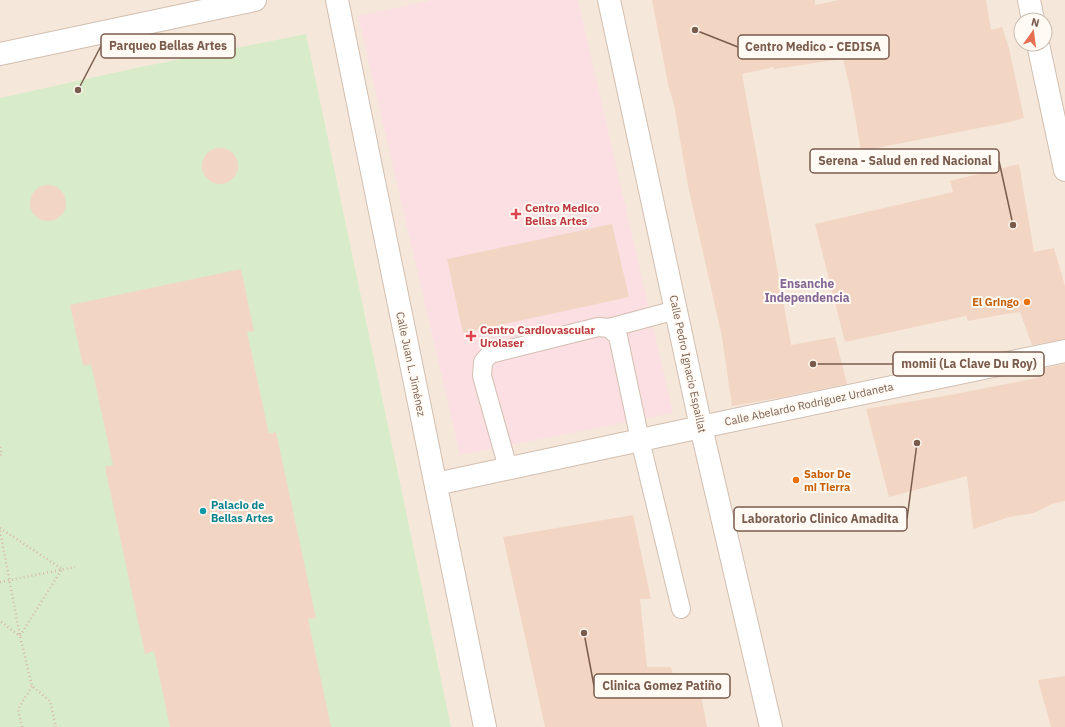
<svg xmlns="http://www.w3.org/2000/svg" width="1065" height="727" font-family="'IBM Plex Sans',sans-serif">
	<style>
		.residential { fill: #f5e8da; fill-rule: evenodd }
		.medical { fill: #fbdfe3 }
		.green { fill: #d8ecc9 }
		.building { fill: #f3d5c3 }
		.lines { fill: none; stroke-linecap: round; stroke-linejoin: round }
		.lane-casing { stroke: #d1beb0; stroke-width: 20 }
		.street-casing { stroke: #d1beb0; stroke-width: 24 }
		.path { stroke: #d9b8a5; stroke-width: 2.5; stroke-dasharray: 1 3; stroke-linecap: butt }
		.lane { stroke: #fff; stroke-width: 18 }
		.street { stroke: #fff; stroke-width: 22 }
		.health-dot { fill: #e0444e; stroke: #fffaf3; stroke-width: 1.5 }
		.food-dot { fill: #e8710a; stroke: #fffaf3; stroke-width: 1.5 }
		.culture-dot { fill: #0f9aa8; stroke: #fffaf3; stroke-width: 1.5 }
		.labels { text-anchor: middle; stroke-width: 4; stroke-linejoin: round; paint-order: stroke }
		.health-label { font-size: 11px; font-weight: bold; fill: #be3a42; stroke: #fffaf3; text-anchor: start }
		.food-label { font-size: 11px; font-weight: bold; fill: #c56008; stroke: #fffaf3; text-anchor: end }
		.street-label { font-size: 11px; fill: #7a5c4d; stroke: #fffaf3 }
		.culture-label { font-size: 11px; font-weight: bold; fill: #0d838f; stroke: #fffaf3; text-anchor: start }
		.neighbourhood-label { font-size: 12px; font-weight: bold; fill: #846695; stroke: #fffaf3 }
		.leader { fill: none; stroke: #7a5c4d; stroke-width: 1.5 }
		.callout-dot { fill: #7a5c4d; stroke: #fffaf3; stroke-width: 1.5 }
		.callout { fill: #fffaf3; stroke: #7a5c4d; stroke-width: 1.5 }
		.callout-label { font-size: 12px; text-anchor: middle; font-weight: bold; fill: #7a5c4d }
	</style>
	<rect width="100%" height="100%" fill="#fdf6ec"/>
	<path class="residential" d="M0 0H1065V727H0ZM1021 20H1045V44H1021Z"/>
	<path class="medical" d="M432 0H578L673 413 460 455 358 16Z"/>
	<path class="green" d="M306 34 451 727H0V98L136 68Z"/>
	<path class="building" d="M652 0H815V5L839 0H986L991 30 1002 27 1009 48 1024 118 1010 122 861 151 850 88 843 59 774 69V67L742 74 791 345 835 337 847 384 778 398 732 406 722 337 688 186 674 105 668 84Z
		M202 166a18 18 0 1 1 36 0a18 18 0 1 1-36 0Z
		M1019 164 1034 252 1054 248 1065 286V339L1032 345 1020 312 1000 315 968 321 966 316 845 342 815 224 953 192 950 181Z
		M30 203a18 18 0 1 1 36 0a18 18 0 1 1-36 0Z
		M612 224 629 297 463 333 447 259Z
		M241 269 254 331 247 332 269 434 276 432 316 618 308 619 331 727H170L154 651 145 654 105 467 113 465 91 364 83 366 70 305Z
		M1065 364V501L1052 504 1034 513 1009 517 973 529 967 476 889 497 866 409 950 395 1042 377 1040 369Z
		M633 515 651 599H640L647 667H671L674 678 697 674 707 727H545L503 537Z
		M1065 676V727H1051L1038 680Z"/>
	<g class="lines">
		<g class="lane-casing">
			<path id="lane" d="M609 328 676 310
				M508 468 482 376 483 362 490 354 598 327 609 328 618 336 640 440 681 609"/>
		</g>
		<g class="street-casing">
			<path id="street" d="M337 0 485 727
				M609 0 701 427 771 727
				M1029 0 1033 20
				M1038 44 1065 170
				M0 54 255 0
				M436 484 701 427 1065 351"/>
		</g>
		<path class="path" d="M0 447 2 453 0 456
			M0 528 62 569 20 636 0 621
			M0 531 20 636 32 686 50 701 56 727
			M0 582 75 567
			M22 727 18 709 32 686"/>
		<use href="#lane" class="lane"/>
		<use href="#street" class="street"/>
	</g>
	<g class="health-dot">
		<path d="M514 208h4v4h4v4h-4v4h-4v-4h-4v-4h4z"/>
		<path d="M469 330h4v4h4v4h-4v4h-4v-4h-4v-4h4z"/>
	</g>
	<g class="food-dot">
		<circle cx="1027" cy="302" r="4"/>
		<circle cx="796" cy="480" r="4"/>
	</g>
	<circle class="culture-dot" cx="203" cy="511" r="4"/>
	<g class="labels">
		<g class="health-label">
			<text x="525" y="212">Centro Medico<tspan x="525" dy="13">Bellas Artes</tspan></text>
			<text x="480" y="334">Centro Cardiovascular<tspan x="480" dy="13">Urolaser</tspan></text>
		</g>
		<g class="food-label">
			<text x="1019" y="306">El Gringo</text>
			<text x="804" y="478" text-anchor="start">Sabor De<tspan x="804" dy="13">mi Tierra</tspan></text>
		</g>
		<g class="street-label">
			<text transform="translate(411 364) rotate(78)" y="4">Calle Juan L. Jiménez</text>
			<text transform="translate(688 364) rotate(78)" y="4">Calle Pedro Ignacio Espaillat</text>
			<text transform="translate(809 404) rotate(-12)" y="4">Calle Abelardo Rodríguez Urdaneta</text>
		</g>
		<g class="culture-label">
			<text x="211" y="509">Palacio de<tspan x="211" dy="13">Bellas Artes</tspan></text>
		</g>
		<g class="neighbourhood-label">
			<text x="807" y="288">Ensanche<tspan x="807" dy="14">Independencia</tspan></text>
		</g>
	</g>
	<path class="leader" d="M78 90L101 46M695 30L738 47M1013 225L999 161M813 364L893 364M917 443L907 519M584 633L594 686"/>
	<g class="callout-dot">
		<circle cx="78" cy="90" r="4"/>
		<circle cx="695" cy="30" r="4"/>
		<circle cx="1013" cy="225" r="4"/>
		<circle cx="813" cy="364" r="4"/>
		<circle cx="917" cy="443" r="4"/>
		<circle cx="584" cy="633" r="4"/>
	</g>
	<g class="callout">
		<rect x="101" y="34" width="134" height="24" rx="4"/>
		<rect x="738" y="35" width="151" height="24" rx="4"/>
		<rect x="810" y="149" width="189" height="24" rx="4"/>
		<rect x="893" y="352" width="151" height="24" rx="4"/>
		<rect x="734" y="507" width="173" height="24" rx="4"/>
		<rect x="594" y="674" width="136" height="24" rx="4"/>
	</g>
	<g class="callout-label">
		<text x="168" y="50">Parqueo Bellas Artes</text>
		<text x="813" y="51">Centro Medico - CEDISA</text>
		<text x="905" y="165">Serena - Salud en red Nacional</text>
		<text x="969" y="368">momii (La Clave Du Roy)</text>
		<text x="820" y="523">Laboratorio Clinico Amadita</text>
		<text x="662" y="690">Clinica Gomez Patiño</text>
	</g>
	<g transform="translate(1033 32) rotate(14)"><circle r="19" fill="#fffaf3" stroke="#cabbb1"/>
	<path d="M0-3L7 15L0 10L-7 15Z" fill="#e76f51"/>
	<text y="-6" font-size="11" font-weight="bold" text-anchor="middle" fill="#7a5c4d">N</text>
	</g>
</svg>
